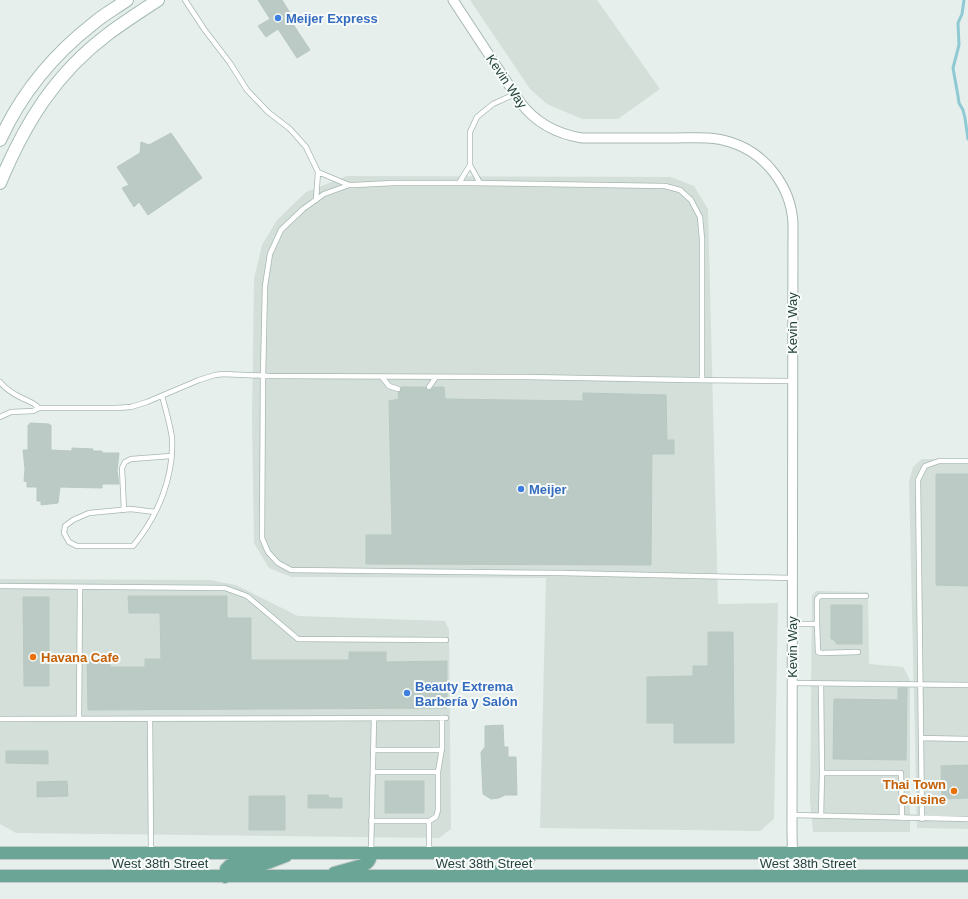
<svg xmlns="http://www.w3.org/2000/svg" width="968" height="899" font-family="Arial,sans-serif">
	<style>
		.built { fill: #d4dfda }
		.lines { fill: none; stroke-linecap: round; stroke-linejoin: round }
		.stream { stroke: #8ec9d4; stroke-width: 3 }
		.building { fill: #bbcac4; stroke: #b8c9c2 }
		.lane-casing { stroke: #a8b8b2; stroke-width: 6 }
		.street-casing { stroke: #a8b8b2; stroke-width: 11 }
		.secondary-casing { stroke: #a4bbb3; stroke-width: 14 }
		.primary-casing { stroke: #c2cac8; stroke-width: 14 }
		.lane { stroke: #fff; stroke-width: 4.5 }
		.street { stroke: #fff; stroke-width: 9 }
		.secondary { stroke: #fff; stroke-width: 12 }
		.primary { stroke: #6aa596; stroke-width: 12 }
		.shop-dot { fill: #3f7fe0; stroke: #f7fbf9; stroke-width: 1.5 }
		.food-dot { fill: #e8710a; stroke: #f7fbf9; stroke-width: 1.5 }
		.labels { text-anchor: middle; stroke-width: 4; stroke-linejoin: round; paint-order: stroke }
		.shop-label { font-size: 13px; font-weight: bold; fill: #366cbe; stroke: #f7fbf9; text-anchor: start }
		.street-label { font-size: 13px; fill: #24423a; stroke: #f7fbf9 }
		.food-label { font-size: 13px; font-weight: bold; fill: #c56008; stroke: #f7fbf9; text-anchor: start }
	</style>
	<rect width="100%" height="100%" fill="#e6efeb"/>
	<path class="built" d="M470 0H597L660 89 618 119H582L547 104 530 89Z
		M347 176 671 177 694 186 708 209 718 604 778 603 774 819 760 831 540 828 546 578 291 577 269 568 254 543 252 420 254 279 262 245 277 220 306 192Z
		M922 459H968V829L917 828 909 481 913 467Z
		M0 579 210 580 236 585 298 616 445 621 449 630 451 829 439 838 16 833 0 824Z
		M816 591 868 592 869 664 903 667 910 680V832H813L810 801 812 596Z"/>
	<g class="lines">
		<path class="stream" d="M964 0 962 14 958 23 959 45 953 68 958 96 959 103 963 110 965 118 968 139"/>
	</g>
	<path class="building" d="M258 0H282L292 16 289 18 310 50 297 58 278 29 266 37 258 26 270 19Z
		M171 133 202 178 148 215 139 202 134 207 122 188 129 185 117 167 140 153 141 142 149 145Z
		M401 387H425L427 390 429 391 431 390 434 387H444L445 399 583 401V393L666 395 667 440H674V454H652L651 565 366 564V535H392L389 401 399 399 398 393 401 391Z
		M30 423 49 424V425H51V450L72 451V448L93 449V451H102V453H119L117 471 119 484H102V488L60 487 58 503 41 505V501H37V487H27V482L24 481 25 469 23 450H28V425H30Z
		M936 474H968V586L936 585Z
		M128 596H227V618H251V660H349V652H386V662L447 661V708L88 710 87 660 110 659V667H145V659H161L160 613H129Z
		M23 597H49V686H24Z
		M831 605H862V644H837L833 639H831Z
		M708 632H733L734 743H674V723H647V677L693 676V666H708Z
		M898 688H907L906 760 833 759 834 699 898 700Z
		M503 725 504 747H508V757H516L517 795H505L499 798 491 799 483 794 481 752 485 747V726Z
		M6 751H48V764L6 763Z
		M968 765V798L942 799 941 766Z
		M67 781 68 796 37 797V782Z
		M385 781H424V813H385Z
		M308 795H328L329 798H342V808H308Z
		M249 796H285V830H249Z"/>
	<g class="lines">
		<g class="lane-casing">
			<path id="lane" d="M185 0 204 29 230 63 247 90 268 112 290 129 306 147 318 172
				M470 165V132L477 117 493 104 515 94
				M459 183 470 165 480 183
				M316 200 318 172 349 185
				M382 377 389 386 398 389
				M702 380V239L700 217 691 200 680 190 665 186 471 183H393L355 185H349L324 194 303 209 281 230 270 254 265 286 263 376 262 538 268 552 278 563 291 570 561 573 792 578
				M0 382C6 389 13 394 22 398 28 401 33 402 39 408
				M429 387 436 377
				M0 417 11 412 33 411 39 408H116L131 407 147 402 199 380 215 375 223 374 269 376 527 377 689 380 792 381
				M968 461H939L925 466 918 480 921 738 968 739
				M124 510 122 468 125 462 131 459 171 456
				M155 512 131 509 89 513 73 520 65 526 64 533 69 542 77 546H133C158 516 174 477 172 438 170 424 166 410 162 396
				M0 586 225 588 247 596 298 639 446 640
				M792 624H817L818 652 821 653 858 652
				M817 624V599L820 596H866
				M792 683 968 685
				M0 719 446 718
				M79 719 80 587
				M150 719 151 853
				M921 738 922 819
				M374 750H442
				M373 772H438
				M822 773H901L902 818
				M792 815 968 819
				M821 816 822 773 821 684
				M371 821H429V853
				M429 821 436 817 438 810V772L442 748V718
				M371 853 374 718"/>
		</g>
		<g class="street-casing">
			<path id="street" d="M453 0 520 102C535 122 557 134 582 138 612 138 643 138 673 138 692 138 712 136 730 142 766 153 791 187 793 223L792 831 793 877"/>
		</g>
		<g class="secondary-casing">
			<path id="secondary" d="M0 140C21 94 54 54 94 23 104 14 116 8 127 0
				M0 183C25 123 55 74 108 34 124 22 141 11 158 0"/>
		</g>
		<g class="primary-casing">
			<path id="primary" d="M0 853H968
				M334 873 366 864C370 861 371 858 371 853
				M493 873 516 865 526 863 530 856V853
				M0 876H968
				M225 877 226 869 230 865 265 864 286 856"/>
		</g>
		<use href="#lane" class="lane"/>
		<use href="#street" class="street"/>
		<use href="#secondary" class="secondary"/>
		<use href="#primary" class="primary"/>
	</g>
	<g class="shop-dot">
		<circle cx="278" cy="18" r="4"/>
		<circle cx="521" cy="489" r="4"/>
		<circle cx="407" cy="693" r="4"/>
	</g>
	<g class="food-dot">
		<circle cx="33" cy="657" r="4"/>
		<circle cx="954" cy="791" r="4"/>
	</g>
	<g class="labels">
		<g class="shop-label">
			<text x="286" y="23">Meijer Express</text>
			<text x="529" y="494">Meijer</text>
			<text x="415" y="691">Beauty Extrema<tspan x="415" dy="15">Barbería y Salón</tspan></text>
		</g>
		<g class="street-label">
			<text transform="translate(507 81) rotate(56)" y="5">Kevin Way</text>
			<text transform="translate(792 323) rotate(-90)" y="5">Kevin Way</text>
			<text transform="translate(792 647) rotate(-90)" y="5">Kevin Way</text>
			<text x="160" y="868">West 38th Street</text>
			<text x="484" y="868">West 38th Street</text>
			<text x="808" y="868">West 38th Street</text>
		</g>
		<g class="food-label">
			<text x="41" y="662">Havana Cafe</text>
			<text x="946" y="789" text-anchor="end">Thai Town<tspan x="946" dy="15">Cuisine</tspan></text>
		</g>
	</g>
</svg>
